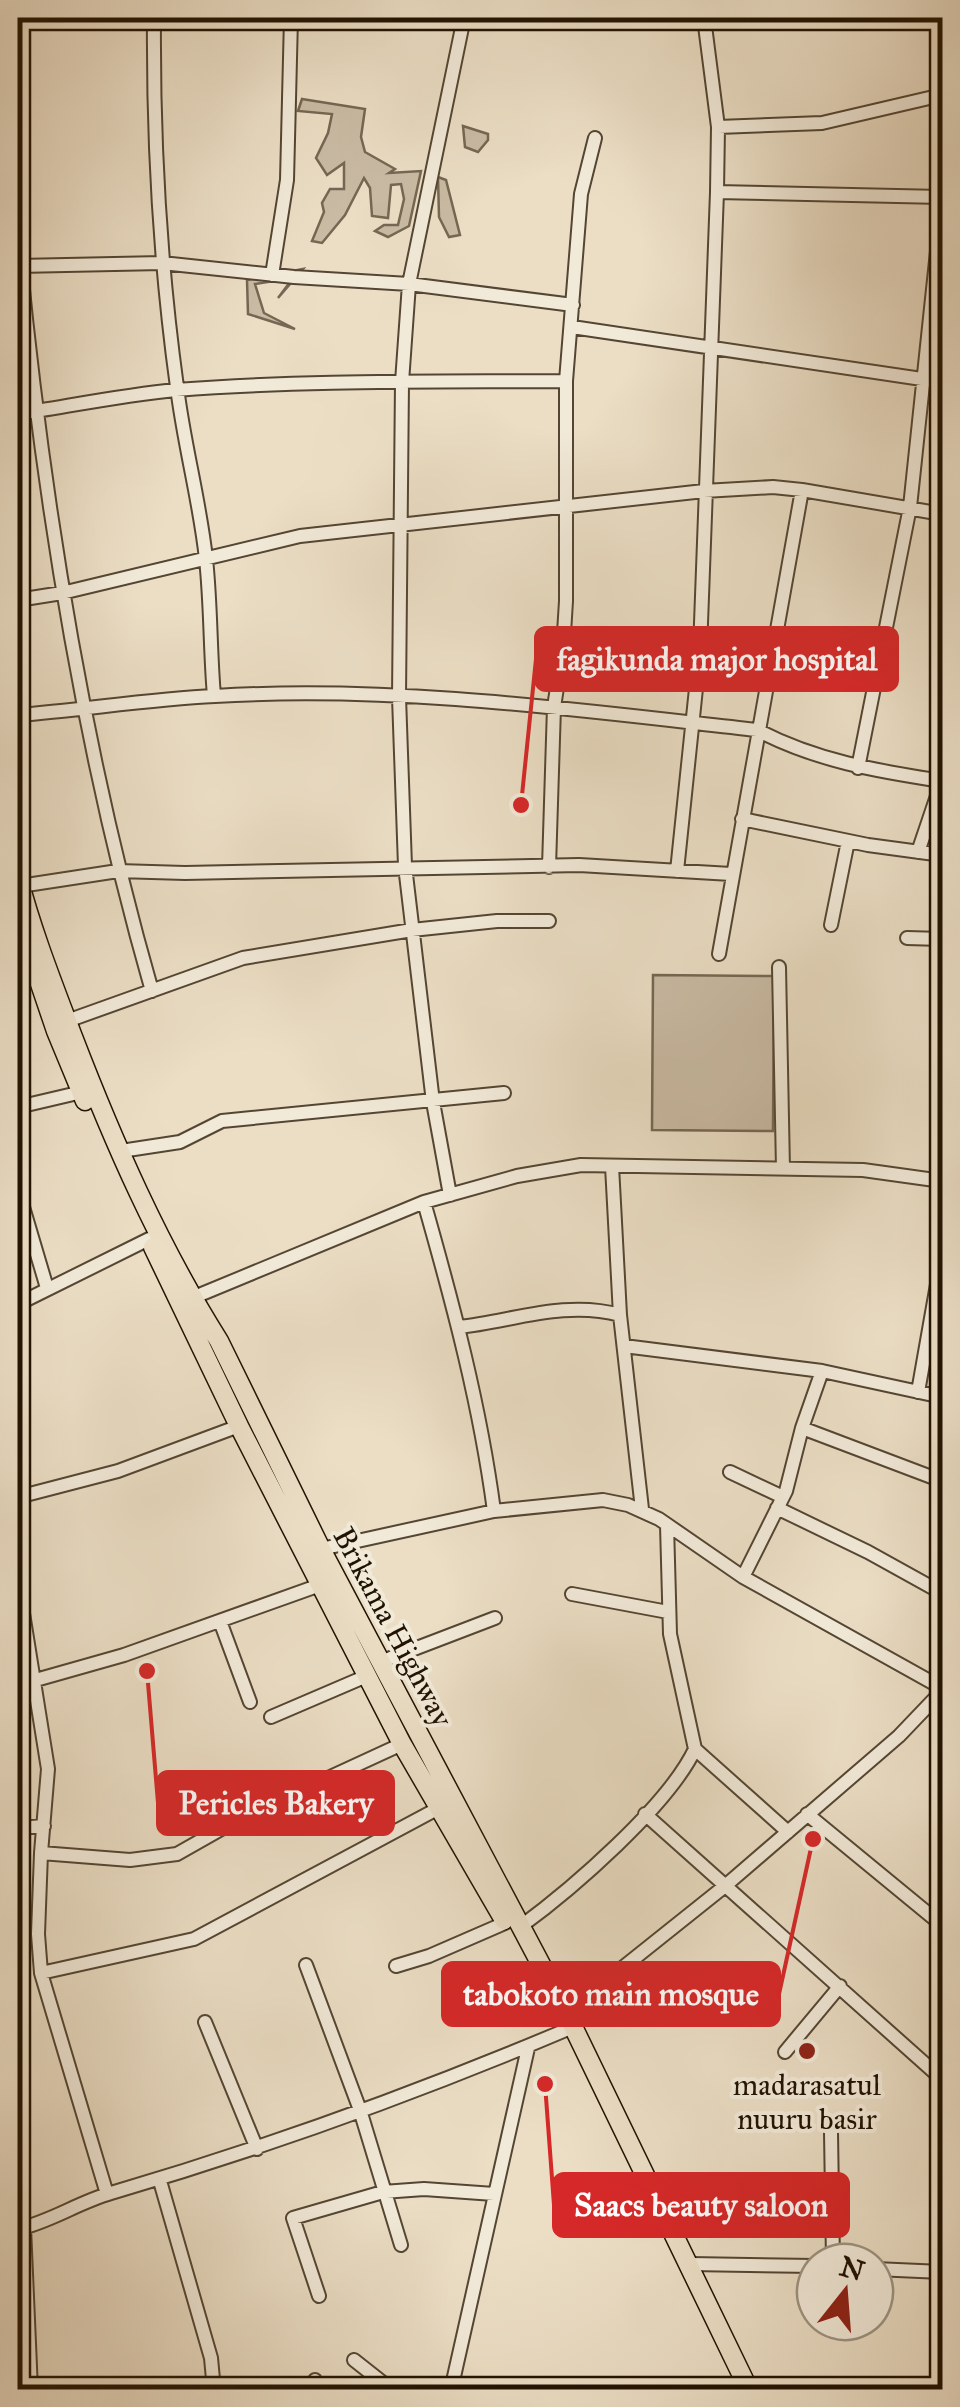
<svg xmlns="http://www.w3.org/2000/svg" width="960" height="2407" font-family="'IM FELL Great Primer',serif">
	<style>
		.green { fill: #c9bba4; stroke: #756753; stroke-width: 2.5 }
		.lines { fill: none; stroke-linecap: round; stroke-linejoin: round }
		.minor-casing { stroke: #544633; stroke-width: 16 }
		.highway-casing { stroke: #211302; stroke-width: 21 }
		.minor { stroke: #f2ead9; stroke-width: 12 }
		.highway { stroke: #ebdec5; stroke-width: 18 }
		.poi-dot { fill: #8f2418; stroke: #f2ead9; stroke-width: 4 }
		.labels { text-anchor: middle; stroke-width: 8; stroke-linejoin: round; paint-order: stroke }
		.street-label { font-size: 30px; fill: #211302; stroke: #f2ead9 }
		.poi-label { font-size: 30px; fill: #211302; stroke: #f2ead9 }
		.leader { fill: none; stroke: #d62828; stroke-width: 4 }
		.callout-dot { fill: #d62828; stroke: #f2ead9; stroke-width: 4 }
		.callout { fill: #d62828; stroke: #d62828; stroke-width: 4 }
		.callout-label { font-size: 32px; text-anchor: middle; font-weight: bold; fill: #fff }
	</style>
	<rect width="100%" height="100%" fill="#ebdec5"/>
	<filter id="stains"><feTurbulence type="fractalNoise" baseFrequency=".002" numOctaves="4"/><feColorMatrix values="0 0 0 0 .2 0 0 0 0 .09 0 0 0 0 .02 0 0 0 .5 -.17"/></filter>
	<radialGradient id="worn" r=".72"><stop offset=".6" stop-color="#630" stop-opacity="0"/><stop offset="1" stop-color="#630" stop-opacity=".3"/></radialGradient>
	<path class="green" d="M302 99 365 109 361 137 365 152 395 169 389 173 421 171 409 226 388 237 375 231 384 225H398L404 199 401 184 391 185 388 218 372 216 370 188 364 178 345 215 322 243 312 241 324 212 322 203 330 189H344V163L327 175 316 158 328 133 332 114 298 111Z
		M463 126 488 134V140L478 152 465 147Z
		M438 177 446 180 460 235 449 237 439 217Z
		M303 269 278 298 293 278 255 284 264 313 295 329 248 314 247 280Z
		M653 975 774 976 773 1131 652 1130Z"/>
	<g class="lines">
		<g class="minor-casing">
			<path id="minor" d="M154 18C153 142 160 264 177 387 184 445 200 502 206 559 211 605 210 650 214 696
				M941 18 942 55
				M718 127 822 123 942 95
				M717 192 942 197
				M18 240C42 494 82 747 152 991
				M18 266 162 263 294 277 409 284 573 305
				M272 275 287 180 291 18
				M572 327 942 382
				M18 414C70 406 123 395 176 390 306 380 437 382 566 381
				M18 600 62 593 300 536 704 491 773 487 802 490 942 514
				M18 715C83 710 149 699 215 696 396 685 578 710 757 730 816 761 877 771 942 781
				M858 768 910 507 942 204
				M742 819 868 845 942 855
				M918 852 942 781
				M549 867 554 707 563 649 566 601V381L581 194 595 138
				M677 871 700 650 717 192 718 127 704 18
				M20 886 118 871 185 873 579 865 731 874
				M831 925 848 841
				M907 938 942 939
				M719 954 802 490
				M779 967 783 1169
				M67 1021 243 958 412 930 497 921H549
				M18 1107 82 1092
				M121 1151 180 1142 222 1121 504 1093
				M612 1166 620 1315 642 1509
				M18 1190 47 1288
				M450 1195 433 1102 405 866 399 697 402 382 409 284 464 18
				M424 1202C453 1304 480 1405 494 1511
				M192 1298 424 1202 517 1176 581 1165 863 1170 942 1181
				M18 1304 149 1239
				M459 1327C513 1321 565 1300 620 1315
				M624 1346 822 1371 942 1397
				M918 1392 942 1256
				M802 1428 942 1481
				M730 1472 783 1497
				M18 1497 118 1471 239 1426
				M777 1508 868 1552 942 1593
				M667 1525 670 1634 695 1749 788 1832
				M321 1549 494 1511 603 1500 628 1505 659 1519 743 1577 942 1688
				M743 1577 786 1491 802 1428 822 1371
				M18 1582 48 1769 41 1853 38 1934 41 1973 107 2194
				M572 1594 668 1612
				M220 1621 250 1702
				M380 1662 495 1618
				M18 1685 124 1655 320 1585
				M271 1717 369 1675
				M645 1814 942 2079
				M807 1814 942 1925
				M18 1828 44 1826
				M41 1853 130 1860 177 1854 237 1820 402 1744
				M520 1927C572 1889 668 1806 695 1749
				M306 1965 360 2110 401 2245
				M396 1966 429 1956 505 1923
				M41 1973 194 1939 437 1809
				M554 2013 565 2010 601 1985 725 1886 899 1736 942 1691
				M205 2022 257 2149
				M785 2052 840 1986
				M831 2132 833 2262
				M160 2181 211 2358 214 2390
				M24 2227 31 2390
				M18 2229C50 2222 79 2202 111 2193 268 2147 422 2091 573 2027
				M690 2264 815 2266
				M875 2269 942 2272
				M319 2296 293 2218 383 2192 424 2189 494 2194
				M354 2360 392 2390
				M315 2390V2380
				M451 2390 528 2048"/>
		</g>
		<g class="highway-casing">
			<path id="highway" d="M18 877C32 931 53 984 73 1037 113 1141 159 1246 219 1341L321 1549 565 2010 749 2390
				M18 919 56 1031 85 1101
				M153 1247 239 1426 402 1744 504 1920"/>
		</g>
		<use href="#minor" class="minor"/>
		<use href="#highway" class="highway"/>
	</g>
	<circle class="poi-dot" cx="807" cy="2051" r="10"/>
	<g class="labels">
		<g class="street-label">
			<text transform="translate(393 1627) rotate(62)" y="10">Brikama Highway</text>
		</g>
		<g class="poi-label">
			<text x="807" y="2095">madarasatul<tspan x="807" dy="34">nuuru basir</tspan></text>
		</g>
	</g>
	<path class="leader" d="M521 805L536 659M147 1671L158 1803M813 1839L779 1994M545 2084L554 2205"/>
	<g class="callout-dot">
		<circle cx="521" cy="805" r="10"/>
		<circle cx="147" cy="1671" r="10"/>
		<circle cx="813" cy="1839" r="10"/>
		<circle cx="545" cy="2084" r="10"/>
	</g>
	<g class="callout">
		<rect x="536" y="628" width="361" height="62" rx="10"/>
		<rect x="158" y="1772" width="235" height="62" rx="10"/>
		<rect x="443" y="1963" width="336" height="62" rx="10"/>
		<rect x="554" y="2174" width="294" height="62" rx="10"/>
	</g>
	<g class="callout-label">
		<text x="717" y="670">fagikunda major hospital</text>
		<text x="276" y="1814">Pericles Bakery</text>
		<text x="611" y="2005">tabokoto main mosque</text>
		<text x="701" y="2216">Saacs beauty saloon</text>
	</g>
	<rect width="960" height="2407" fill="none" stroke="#ebdec5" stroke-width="60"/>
	<rect x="20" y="20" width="920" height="2367" fill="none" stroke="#211302" stroke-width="5"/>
	<rect x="30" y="30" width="900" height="2347" fill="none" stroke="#211302" stroke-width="2.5"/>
	<g transform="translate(845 2292) rotate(17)"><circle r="48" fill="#f2ead9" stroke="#9e9483" stroke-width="2.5"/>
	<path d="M0-8L18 38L0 25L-18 38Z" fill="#8f2418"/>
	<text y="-15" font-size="28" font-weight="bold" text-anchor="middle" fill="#211302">N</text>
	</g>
	<rect width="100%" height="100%" filter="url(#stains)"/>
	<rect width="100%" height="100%" fill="url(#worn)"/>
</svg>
